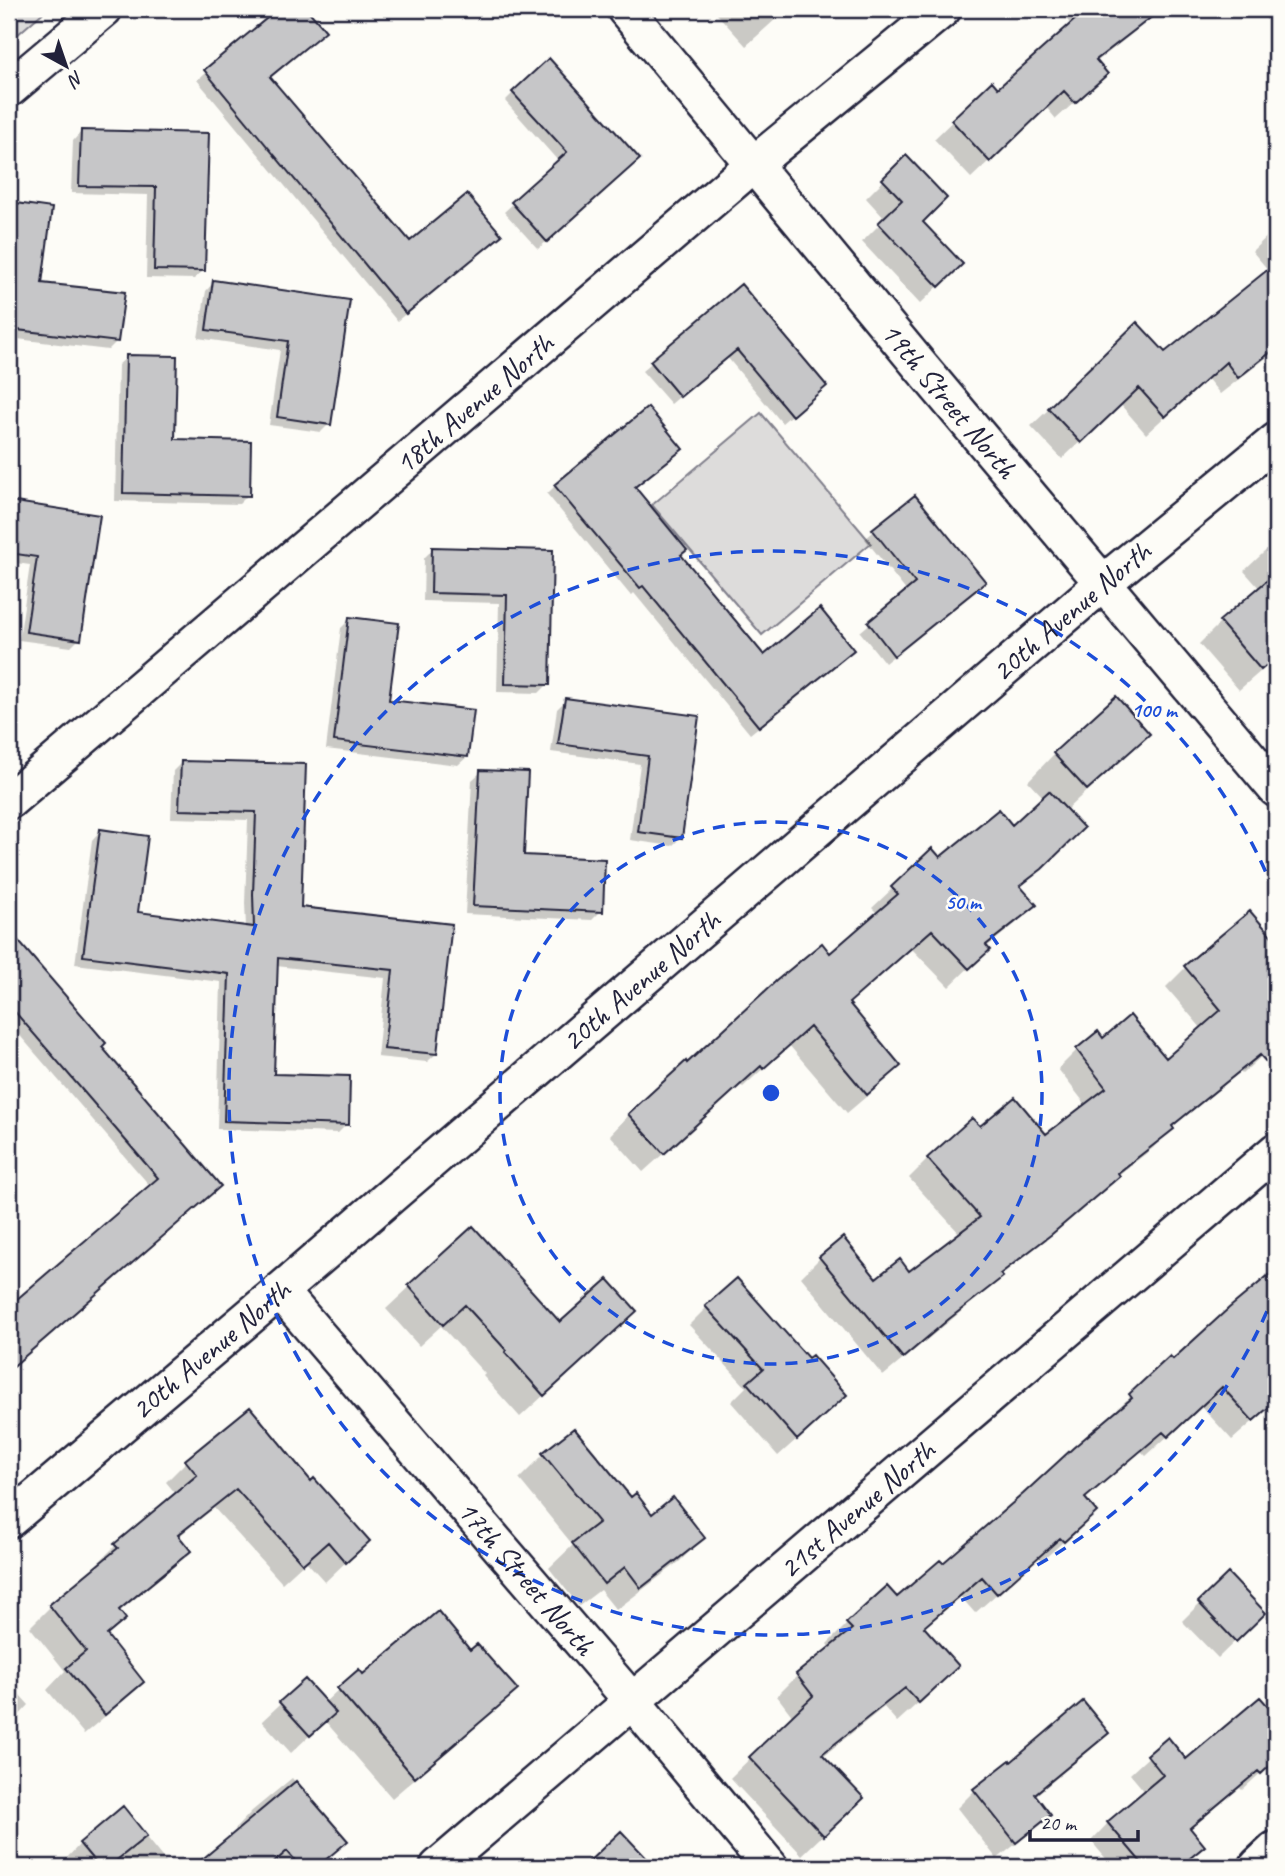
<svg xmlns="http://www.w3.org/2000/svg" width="1285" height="1876" font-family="Caveat,sans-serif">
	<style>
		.green { fill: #dddcdb; stroke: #807f8b; stroke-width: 2 }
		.shadow { fill: #0003 }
		.building { fill: #c6c6c8; stroke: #22223b; stroke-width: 2 }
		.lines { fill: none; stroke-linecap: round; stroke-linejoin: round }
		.minor-casing { stroke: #22223b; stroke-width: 40 }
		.major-casing { stroke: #22223b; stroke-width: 44 }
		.minor { stroke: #fdfcf7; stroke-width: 35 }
		.major { stroke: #fdfcf7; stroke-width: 38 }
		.ring { fill: none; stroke: #1d4ed8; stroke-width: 3.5; stroke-dasharray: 12 9 }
		.labels { text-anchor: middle; stroke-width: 5; stroke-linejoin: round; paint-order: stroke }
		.street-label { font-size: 30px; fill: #22223b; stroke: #fdfcf7 }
		.centre { fill: #1d4ed8; stroke: #fdfcf7; stroke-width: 3.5 }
		.ring-label { font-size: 21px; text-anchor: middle; font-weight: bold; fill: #1d4ed8; stroke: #fdfcf7; stroke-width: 5; stroke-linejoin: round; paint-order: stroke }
	</style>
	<rect width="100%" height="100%" fill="#fdfcf7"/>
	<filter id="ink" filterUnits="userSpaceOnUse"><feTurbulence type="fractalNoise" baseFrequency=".0143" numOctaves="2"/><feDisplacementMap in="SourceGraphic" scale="14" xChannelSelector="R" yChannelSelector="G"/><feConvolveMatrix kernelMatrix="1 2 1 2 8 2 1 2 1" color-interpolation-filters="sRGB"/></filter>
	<g filter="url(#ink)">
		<path class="green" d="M9 9H47L9 42Z
			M761 413 871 543 762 635 652 505Z"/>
		<path class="shadow" d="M280 9H305L323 31 269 78 410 244 491 243 397 321 197 80Z
			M722 9H787L746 46 717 14Z
			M1066 9H1163L1095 63 1087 91 1056 119 1046 107 971 178 934 139 992 83 998 90 1071 25 1062 13Z
			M513 93 629 167 538 249 504 212 559 162 505 101Z
			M81 132 207 135 203 271 194 279 146 278 148 195 71 193 73 141Z
			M906 158 921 222 961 264 920 304 862 242 885 219 866 198Z
			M9 204 50 209 40 284 117 341 108 350 9 338Z
			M1276 228V350L1220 394 1207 378 1146 434 1120 404 1062 459 1031 426 1049 409 1164 354 1269 271 1252 251Z
			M214 282 348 301 329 424 321 432 269 425 280 350 198 338 206 291Z
			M741 286 816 394 782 423 727 357 671 404 642 371Z
			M127 357 173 440 248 495 239 504 115 501 118 365Z
			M672 457 634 488 679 555 764 657 844 658 750 734 634 593 631 596 547 494 555 486Z
			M914 497 975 590 885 663 860 632 907 592 865 539Z
			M9 503 98 517 79 639 71 647 19 640 30 565 9 562Z
			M1276 541V658L1239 690 1199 644 1220 623 1260 589 1244 571Z
			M433 549 551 552 548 684 539 693 497 692 499 603 423 601 424 558Z
			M350 619 387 702 467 757 458 765 326 749 341 628Z
			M566 700 697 718 681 837 672 846 630 840 640 764 551 752 557 709Z
			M1148 734 1065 811 1062 848 1020 888 1034 905 1015 924 985 948 987 950 949 987 911 948 848 1004 899 1066 880 1085 847 1113 789 1045 743 1087 740 1085 643 1172 610 1135 629 1115 687 1065 830 956 878 914 872 908 932 851 940 859 1012 827 1044 798 1028 781 1054 754Z
			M181 763 304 766 299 909 450 925 436 1054 427 1062 377 1057 385 978 276 966 272 1076 347 1124 338 1133 217 1129 221 982 75 964 92 840 100 831 136 914 246 927 245 903 248 820 171 818 173 771Z
			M481 772 523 857 601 911 592 920 465 914 472 780Z
			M1250 913 1276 943V1043L1242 1074 1240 1072 1171 1128 1153 1148 1117 1176 1099 1195 1000 1276 981 1295 883 1376 801 1277 820 1258 876 1280 909 1273 960 1234 909 1178 928 1159 980 1129 1046 1137 1086 1105 1058 1069 1077 1050 1098 1033 1103 1040 1166 1061 1202 1029 1166 987 1185 968Z
			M20 946 100 1047 210 1194 9 1369V1306L10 1307 151 1187 9 1023V956Z
			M473 1228 560 1325 612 1333 520 1417 483 1376 485 1374 441 1326 419 1346 386 1309Z
			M1276 1272V1401L1232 1440 1201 1406 1146 1456 1141 1451 1084 1500 1074 1532 1042 1561 1039 1557 975 1613 960 1596 923 1628 937 1686 897 1722 884 1707 822 1757 841 1818 802 1855 730 1778 793 1717 777 1696 797 1676 831 1649 827 1644 847 1624 897 1599 943 1565 1111 1418 1110 1416 1170 1358 1173 1362 1230 1310Z
			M707 1307 808 1361 826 1413 778 1456 731 1402 746 1387 689 1325Z
			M250 1410 347 1561 325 1582 306 1561 282 1583 214 1508 178 1537 189 1551 168 1571 119 1612 124 1619 106 1637 142 1682 122 1702 84 1734 47 1690 65 1671 30 1627 50 1607 97 1567 95 1566 116 1545 176 1494 166 1482 186 1462Z
			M574 1430 631 1499 652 1516 703 1538 679 1562 616 1610 600 1590 579 1606 549 1568 573 1545 519 1479 543 1455Z
			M1228 1575 1264 1613 1218 1658 1182 1621Z
			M470 1652 515 1690 493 1712 392 1798 325 1721 291 1753 262 1721 305 1681 324 1703 339 1689 363 1676Z
			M9 1683 29 1705 9 1726Z
			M1260 1699 1276 1717V1759L1242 1790 1240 1788 1189 1829 1202 1846 1180 1867H1113L1091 1841 1108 1823 1145 1792 1130 1774 1168 1739 1186 1761Z
			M1107 1733 1089 1751 1035 1796 1049 1814 1031 1832 997 1859 957 1808 974 1791Z
			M292 1778 345 1841 328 1859 318 1867H196L238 1832 235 1829 252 1811Z
			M123 1809 170 1867H67L63 1862 80 1844Z"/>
		<path class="building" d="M278 9H307L326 31 270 77 410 241 467 194 502 235 406 314 204 70Z
			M1087 9H1162L1096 60 1108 74 1075 103 1064 91 990 162 951 120 992 81 998 88Z
			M549 58 640 159 547 242 511 202 567 152 512 92Z
			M81 130 209 133 205 271 154 270 156 187 79 186Z
			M906 155 947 198 923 222 963 264 939 287 878 223 902 200 882 179Z
			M9 202 52 208 42 283 125 292 118 342 9 329Z
			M1276 263V348L1238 378 1226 362 1165 417 1139 388 1081 443 1048 408 1137 322 1165 352Z
			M213 280 350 300 331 425 277 417 288 341 206 330Z
			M741 284 827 386 792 416 737 350 680 397 650 361Z
			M126 355 177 356 175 439 251 441 250 496 123 493Z
			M648 407 683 449 635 487 687 550 681 555 764 655 820 608 854 650 759 727 643 586 640 588 554 485Z
			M915 495 986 582 894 656 868 622 915 583 872 529Z
			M9 501 100 515 81 640 26 632 37 557 9 553Z
			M432 547 553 550 550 685 505 684 507 595 431 593Z
			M1276 573V657L1261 670 1219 621Z
			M349 617 399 623 389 700 474 710 468 757 334 741Z
			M1116 696 1150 734 1087 790 1053 753Z
			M565 698 699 716 682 838 638 832 648 756 558 744Z
			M181 761 306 764 301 907 452 924 437 1054 384 1049 393 970 278 958 274 1074 350 1076 349 1125 224 1121 229 974 83 956 100 829 148 836 138 912 254 927 253 894 256 812 179 810Z
			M480 770 528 772 524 855 605 859 603 912 473 906Z
			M1049 791 1084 828 1042 869 1020 886 1037 905 986 945 990 950 969 969 932 930 849 1003 901 1066 867 1095 810 1027 763 1069 761 1066 664 1154 628 1114 686 1061 687 1063 776 981 822 943 830 953 898 894 891 887 932 848 940 857 999 809 1012 825Z
			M1250 911 1276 941V1073L1260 1055 1172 1126 1174 1129 1118 1173 1120 1176 1052 1234 1000 1274 1003 1277 949 1319 903 1358 819 1257 843 1237 876 1278 900 1259 909 1271 980 1217 927 1158 972 1118 980 1126 1015 1097 1046 1134 1106 1088 1076 1049 1098 1031 1103 1038 1130 1015 1166 1058 1221 1010 1184 966Z
			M9 930 106 1043 102 1047 221 1186 9 1370V1306L158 1178 9 1005Z
			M473 1226 560 1322 608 1279 637 1311 544 1396 505 1352 506 1350 465 1305 443 1325 408 1285Z
			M1276 1269V1401L1253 1421 1222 1387 1168 1437 1163 1432 1085 1498 1097 1512 1064 1542 1060 1538 997 1594 982 1577 924 1627 959 1666 919 1703 905 1688 822 1754 864 1798 824 1836 749 1757 813 1696 796 1674 852 1629 846 1623 887 1586 897 1597 940 1560 943 1563 1023 1494 1073 1448 1132 1398 1129 1394 1170 1356 1173 1359 1229 1308Z
			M737 1278 808 1358 812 1355 847 1395 797 1440 747 1383 763 1369 705 1306Z
			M250 1407 311 1481 314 1478 370 1541 346 1563 328 1542 303 1564 236 1489 178 1535 191 1551 119 1610 126 1619 107 1635 144 1682 105 1715 66 1668 86 1651 49 1605 118 1548 114 1544 197 1475 185 1460Z
			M574 1428 631 1497 636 1493 652 1514 673 1497 705 1538 641 1588 625 1567 604 1584 572 1543 599 1522 542 1453Z
			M1228 1573 1266 1613 1236 1642 1198 1602Z
			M438 1611 470 1650 477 1644 518 1690 415 1778 337 1688 359 1669 363 1674Z
			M305 1679 336 1713 310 1736 279 1702Z
			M1260 1697 1276 1715V1760L1261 1774 1258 1771 1190 1828 1205 1846 1179 1867H1145L1107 1822 1163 1775 1147 1755 1168 1737 1186 1759Z
			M1083 1701 1109 1733 1035 1794 1051 1815 1016 1843 973 1789 1010 1760 1011 1762Z
			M296 1781 348 1841 317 1867H301L287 1851 269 1867H193Z
			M123 1806 147 1836 108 1867H99L79 1843Z
			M621 1831 655 1867H583Z"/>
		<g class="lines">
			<g class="minor-casing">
				<g id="minor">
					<path id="s1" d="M625 9 921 367 1276 789"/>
					<path d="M9 89 104 9"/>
					<path id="s2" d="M9 801 754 164 943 9"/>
					<path id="s3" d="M280 1291 633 1702 770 1867"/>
					<path id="s4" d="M9 1520 280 1291 1102 584 1276 441"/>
					<path id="s5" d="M438 1867 1276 1151"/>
				</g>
			</g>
			<g class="major-casing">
				<path id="major" d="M1259 1867 1276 1851"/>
			</g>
			<use href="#minor" class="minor"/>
			<use href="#major" class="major"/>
		</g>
	</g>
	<g class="ring">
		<circle cx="771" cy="1093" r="271"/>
		<path d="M1275 1292A542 542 0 1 1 1275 894"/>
	</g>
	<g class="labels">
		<g class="street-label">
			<text dy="10" stroke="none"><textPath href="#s1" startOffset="508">19th Street North</textPath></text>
			<text dy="10" stroke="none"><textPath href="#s2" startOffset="612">18th Avenue North</textPath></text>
			<text dy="10" stroke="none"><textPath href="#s4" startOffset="1398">20th Avenue North</textPath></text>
			<text dy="10" stroke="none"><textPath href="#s4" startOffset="831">20th Avenue North</textPath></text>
			<text dy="10" stroke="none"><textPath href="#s4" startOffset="264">20th Avenue North</textPath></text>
			<text dy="10" stroke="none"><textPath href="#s5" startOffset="551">21st Avenue North</textPath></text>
			<text dy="10" stroke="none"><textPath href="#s3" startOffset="378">17th Street North</textPath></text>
		</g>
	</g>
	<circle cx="771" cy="1093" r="10" class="centre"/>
	<g class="ring-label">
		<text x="1154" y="717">100 m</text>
		<text x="963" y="909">50 m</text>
	</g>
	<rect width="1285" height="1876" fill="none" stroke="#fdfcf7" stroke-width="35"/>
	<rect x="18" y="18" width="1250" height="1841" fill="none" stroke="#22223b" stroke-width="2.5" filter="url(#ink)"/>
	<g transform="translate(66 66) rotate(140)" stroke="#fdfcf7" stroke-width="5" paint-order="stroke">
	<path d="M0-5L12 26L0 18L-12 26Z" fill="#22223b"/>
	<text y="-10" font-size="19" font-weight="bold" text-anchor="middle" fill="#22223b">N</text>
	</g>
	<path d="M1030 1830v10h108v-10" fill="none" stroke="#22223b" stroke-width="3.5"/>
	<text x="1040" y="1830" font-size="21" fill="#22223b" stroke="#fdfcf7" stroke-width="5" paint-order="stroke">20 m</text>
</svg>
